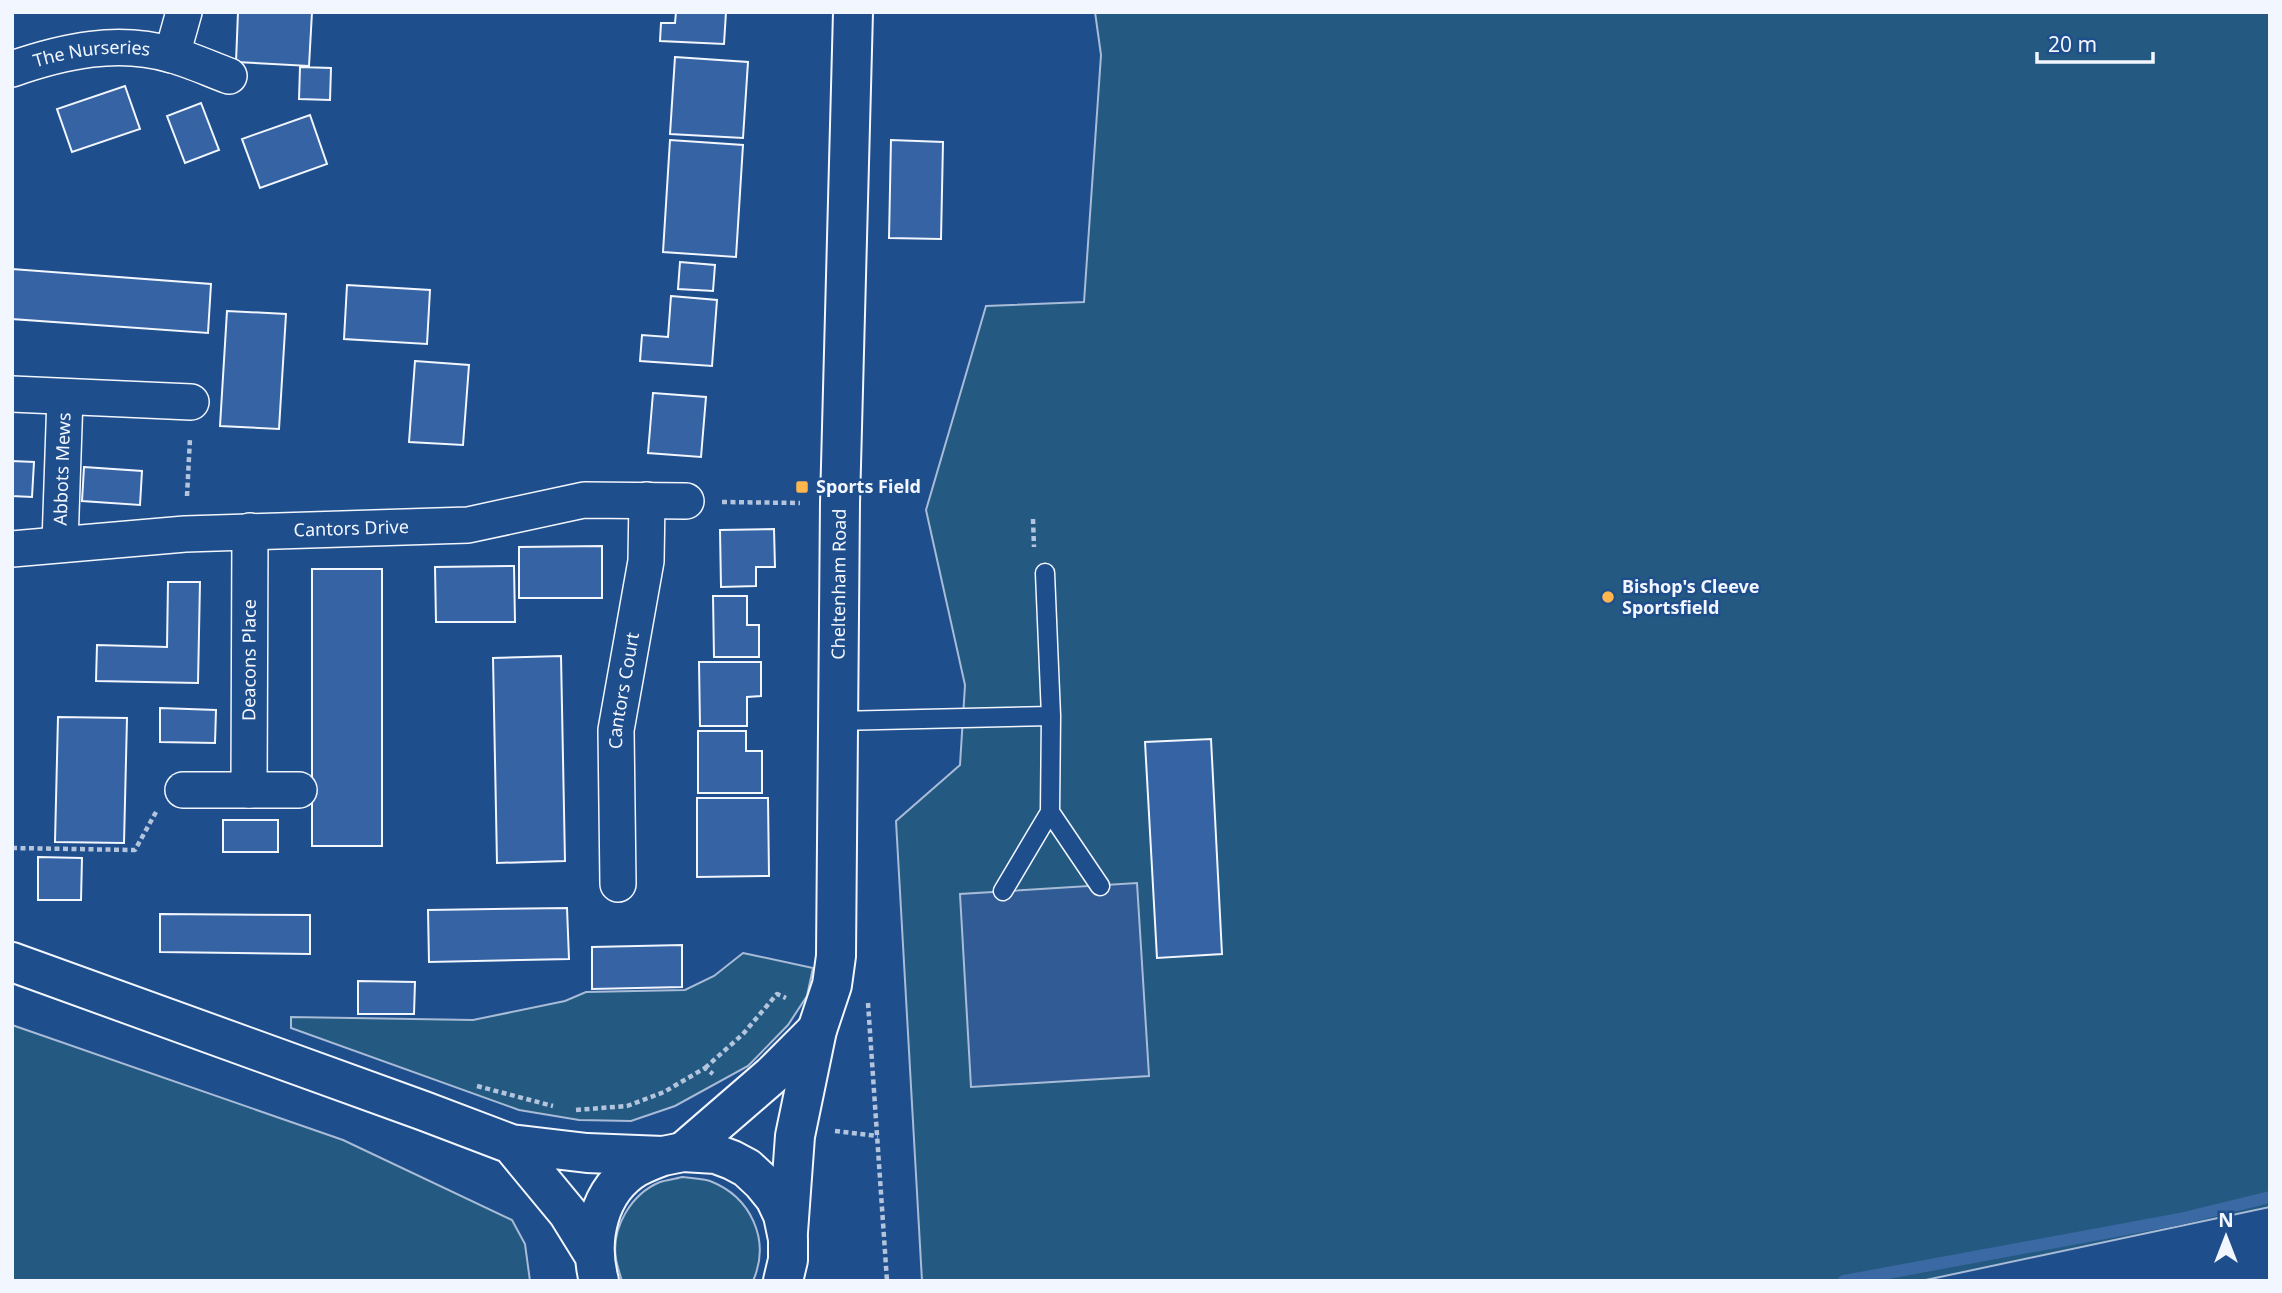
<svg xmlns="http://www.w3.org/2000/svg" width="2282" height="1293" font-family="'Noto Sans',sans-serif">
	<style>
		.green { fill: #245a82; stroke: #a8bbd7; stroke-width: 2 }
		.parking { fill: #305b95; stroke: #a8bbd7; stroke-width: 2 }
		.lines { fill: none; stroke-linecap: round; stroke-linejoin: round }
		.stream { stroke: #3b69a3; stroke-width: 12 }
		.building { fill: #3563a3; stroke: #f2f6ff; stroke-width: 2 }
		.service-casing { stroke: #f2f6ff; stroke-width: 21 }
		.minor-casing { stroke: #f2f6ff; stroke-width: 38 }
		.tertiary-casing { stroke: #f2f6ff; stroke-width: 42 }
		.primary-casing { stroke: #f2f6ff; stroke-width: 42 }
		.path { stroke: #b3c4dc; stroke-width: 4.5; stroke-dasharray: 5 3.5; stroke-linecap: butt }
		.service { stroke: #1f4e8c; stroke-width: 18 }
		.minor { stroke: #1f4e8c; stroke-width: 35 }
		.tertiary { stroke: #1f4e8c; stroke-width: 38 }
		.primary { stroke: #1f4e8c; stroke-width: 38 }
		.poi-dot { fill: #ffb74d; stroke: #1f4e8c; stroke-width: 2.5 }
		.labels { text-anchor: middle; stroke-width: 5; stroke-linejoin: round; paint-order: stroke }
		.street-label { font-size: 18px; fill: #f2f6ff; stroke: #1f4e8c }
		.poi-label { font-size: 18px; font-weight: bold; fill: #f2f6ff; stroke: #1f4e8c; text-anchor: start }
	</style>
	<rect width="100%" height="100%" fill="#1f4e8c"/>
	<path class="green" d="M1095 12H2270V1207L1921 1281H922L896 821 960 765 965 685 926 510 986 306 1084 302 1101 55Z
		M743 953 813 968 807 996 788 1025 748 1066 675 1106 631 1121 579 1120 519 1110 291 1028V1017L473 1020 565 1001 586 992 685 990 714 976Z
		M12 1025 343 1140 512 1220 525 1244 530 1281H12Z
		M682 1177C691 1178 701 1178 710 1181 751 1197 771 1240 753 1281H622C620 1274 617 1266 616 1259 611 1228 631 1194 660 1182 667 1180 675 1179 682 1177Z"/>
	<path class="parking" d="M1137 883 1149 1076 971 1087 960 894Z"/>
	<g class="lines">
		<path class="stream" d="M1844 1281 2180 1219 2270 1197"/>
	</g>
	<path class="building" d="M238 12H312L309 66 236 62Z
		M676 12H726L724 44 660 41 661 23H675Z
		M675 57 748 62 743 138 670 134Z
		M300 67 331 68 330 100 299 99Z
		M125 86 140 129 72 152 57 109Z
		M201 103 219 150 185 163 167 116Z
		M310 115 327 164 260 188 242 139Z
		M670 140 743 145 736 257 663 252Z
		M891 140 943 142 941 239 889 238Z
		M680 262 715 265 713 291 678 289Z
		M12 269 211 284 208 333 12 319Z
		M347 285 430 290 427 344 344 339Z
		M671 296 717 300 712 366 640 361 642 335 668 337Z
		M227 311 286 314 279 429 220 426Z
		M415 361 469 365 463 445 409 442Z
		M653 393 706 397 701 457 648 453Z
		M12 461 34 462 32 497 12 496Z
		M84 467 142 471 140 505 82 501Z
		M774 529 775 567H756V586L721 587 720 530Z
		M602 546V598H519V547Z
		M514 566 515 622H436L435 567Z
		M312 569H382V846H312Z
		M168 582H200L198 683 96 681 97 645 167 647Z
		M713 596H747V625H759V657H714Z
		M561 656 565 861 497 863 493 658Z
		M699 662H761V696L747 697V726H700Z
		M160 708 216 710 215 743 160 742Z
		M58 717 127 718 124 843 55 842Z
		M698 731H746V751H762V793H698Z
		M1211 739 1222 954 1157 958 1145 742Z
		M697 798H768L769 876 697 877Z
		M223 820H278V852H223Z
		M38 857 82 858 81 900H38Z
		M567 908 569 959 429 962 428 910Z
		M160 914 310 915V954L160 952Z
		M682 945V987L592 989V947Z
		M358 981 415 982 414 1014H358Z"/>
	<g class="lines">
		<g class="service-casing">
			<path id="service" d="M1045 573 1051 716 1050 812
				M837 721 1051 716
				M1003 891 1050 812 1100 886"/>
		</g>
		<g class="minor-casing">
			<g id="minor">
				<path d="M172 55 184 12"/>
				<path id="s1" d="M12 69C64 51 118 39 172 55 191 60 210 69 229 76"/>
				<path d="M12 394 191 402"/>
				<path id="s2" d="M60 543 65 397"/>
				<path id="s3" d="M12 549 185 534 468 525 584 500 686 501"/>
				<path d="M183 790H299"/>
				<path id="s4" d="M249 790 250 531"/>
				<path id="s5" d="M618 884 616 730 646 561 647 500"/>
			</g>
		</g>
		<g class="tertiary-casing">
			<g id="tertiary">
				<path d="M683 1152 772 1075 817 1030"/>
				<path id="s6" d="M788 1232 795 1136 817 1030 832 985 836 956 840 503 853 12"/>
			</g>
		</g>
		<g class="primary-casing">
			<path id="primary" d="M12 962 424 1111 511 1144 587 1153 663 1156 683 1152 716 1154 732 1160 747 1168 762 1182 775 1198 783 1215 788 1239V1260L783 1281
				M511 1144 568 1213 594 1255
				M599 1281C588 1240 598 1190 637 1167 645 1163 654 1159 663 1156"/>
		</g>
		<path class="path" d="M187 496 190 438
			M722 502 800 503
			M1033 519 1034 547
			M12 848 135 850 156 812
			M868 1003 887 1281
			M705 1068 743 1034 777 994 786 998
			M477 1086 553 1106
			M576 1110 627 1106 664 1092 705 1068 713 1074
			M835 1131 878 1136"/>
		<use href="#service" class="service"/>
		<use href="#minor" class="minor"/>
		<use href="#tertiary" class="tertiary"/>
		<use href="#primary" class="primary"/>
	</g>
	<g class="poi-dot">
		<rect x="795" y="480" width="14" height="14" rx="3.5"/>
		<circle cx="1608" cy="597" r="7"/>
	</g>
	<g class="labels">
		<g class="street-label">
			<text dy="6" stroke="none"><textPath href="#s1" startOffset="82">The Nurseries</textPath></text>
			<text dy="6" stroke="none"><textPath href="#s2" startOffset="74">Abbots Mews</textPath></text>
			<text dy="6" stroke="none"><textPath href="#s3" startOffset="340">Cantors Drive</textPath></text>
			<text dy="6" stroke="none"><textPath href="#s6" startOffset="653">Cheltenham Road</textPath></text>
			<text dy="6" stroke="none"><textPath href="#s4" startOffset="130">Deacons Place</textPath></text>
			<text dy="6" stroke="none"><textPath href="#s5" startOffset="194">Cantors Court</textPath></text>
		</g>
		<g class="poi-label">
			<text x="816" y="493">Sports Field</text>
			<text x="1622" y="593">Bishop's Cleeve<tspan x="1622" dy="21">Sportsfield</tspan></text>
		</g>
	</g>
	<rect width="2282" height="1293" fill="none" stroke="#f2f6ff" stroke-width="28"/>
	<g transform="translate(2226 1237)" stroke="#1f4e8c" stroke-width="5" paint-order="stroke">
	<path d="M0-5L12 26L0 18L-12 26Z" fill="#f2f6ff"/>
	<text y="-10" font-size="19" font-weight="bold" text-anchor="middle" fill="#f2f6ff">N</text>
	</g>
	<path d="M2037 52v10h116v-10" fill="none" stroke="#f2f6ff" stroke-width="3.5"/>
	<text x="2048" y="52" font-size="21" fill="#f2f6ff" stroke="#1f4e8c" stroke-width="5" paint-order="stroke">20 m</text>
</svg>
